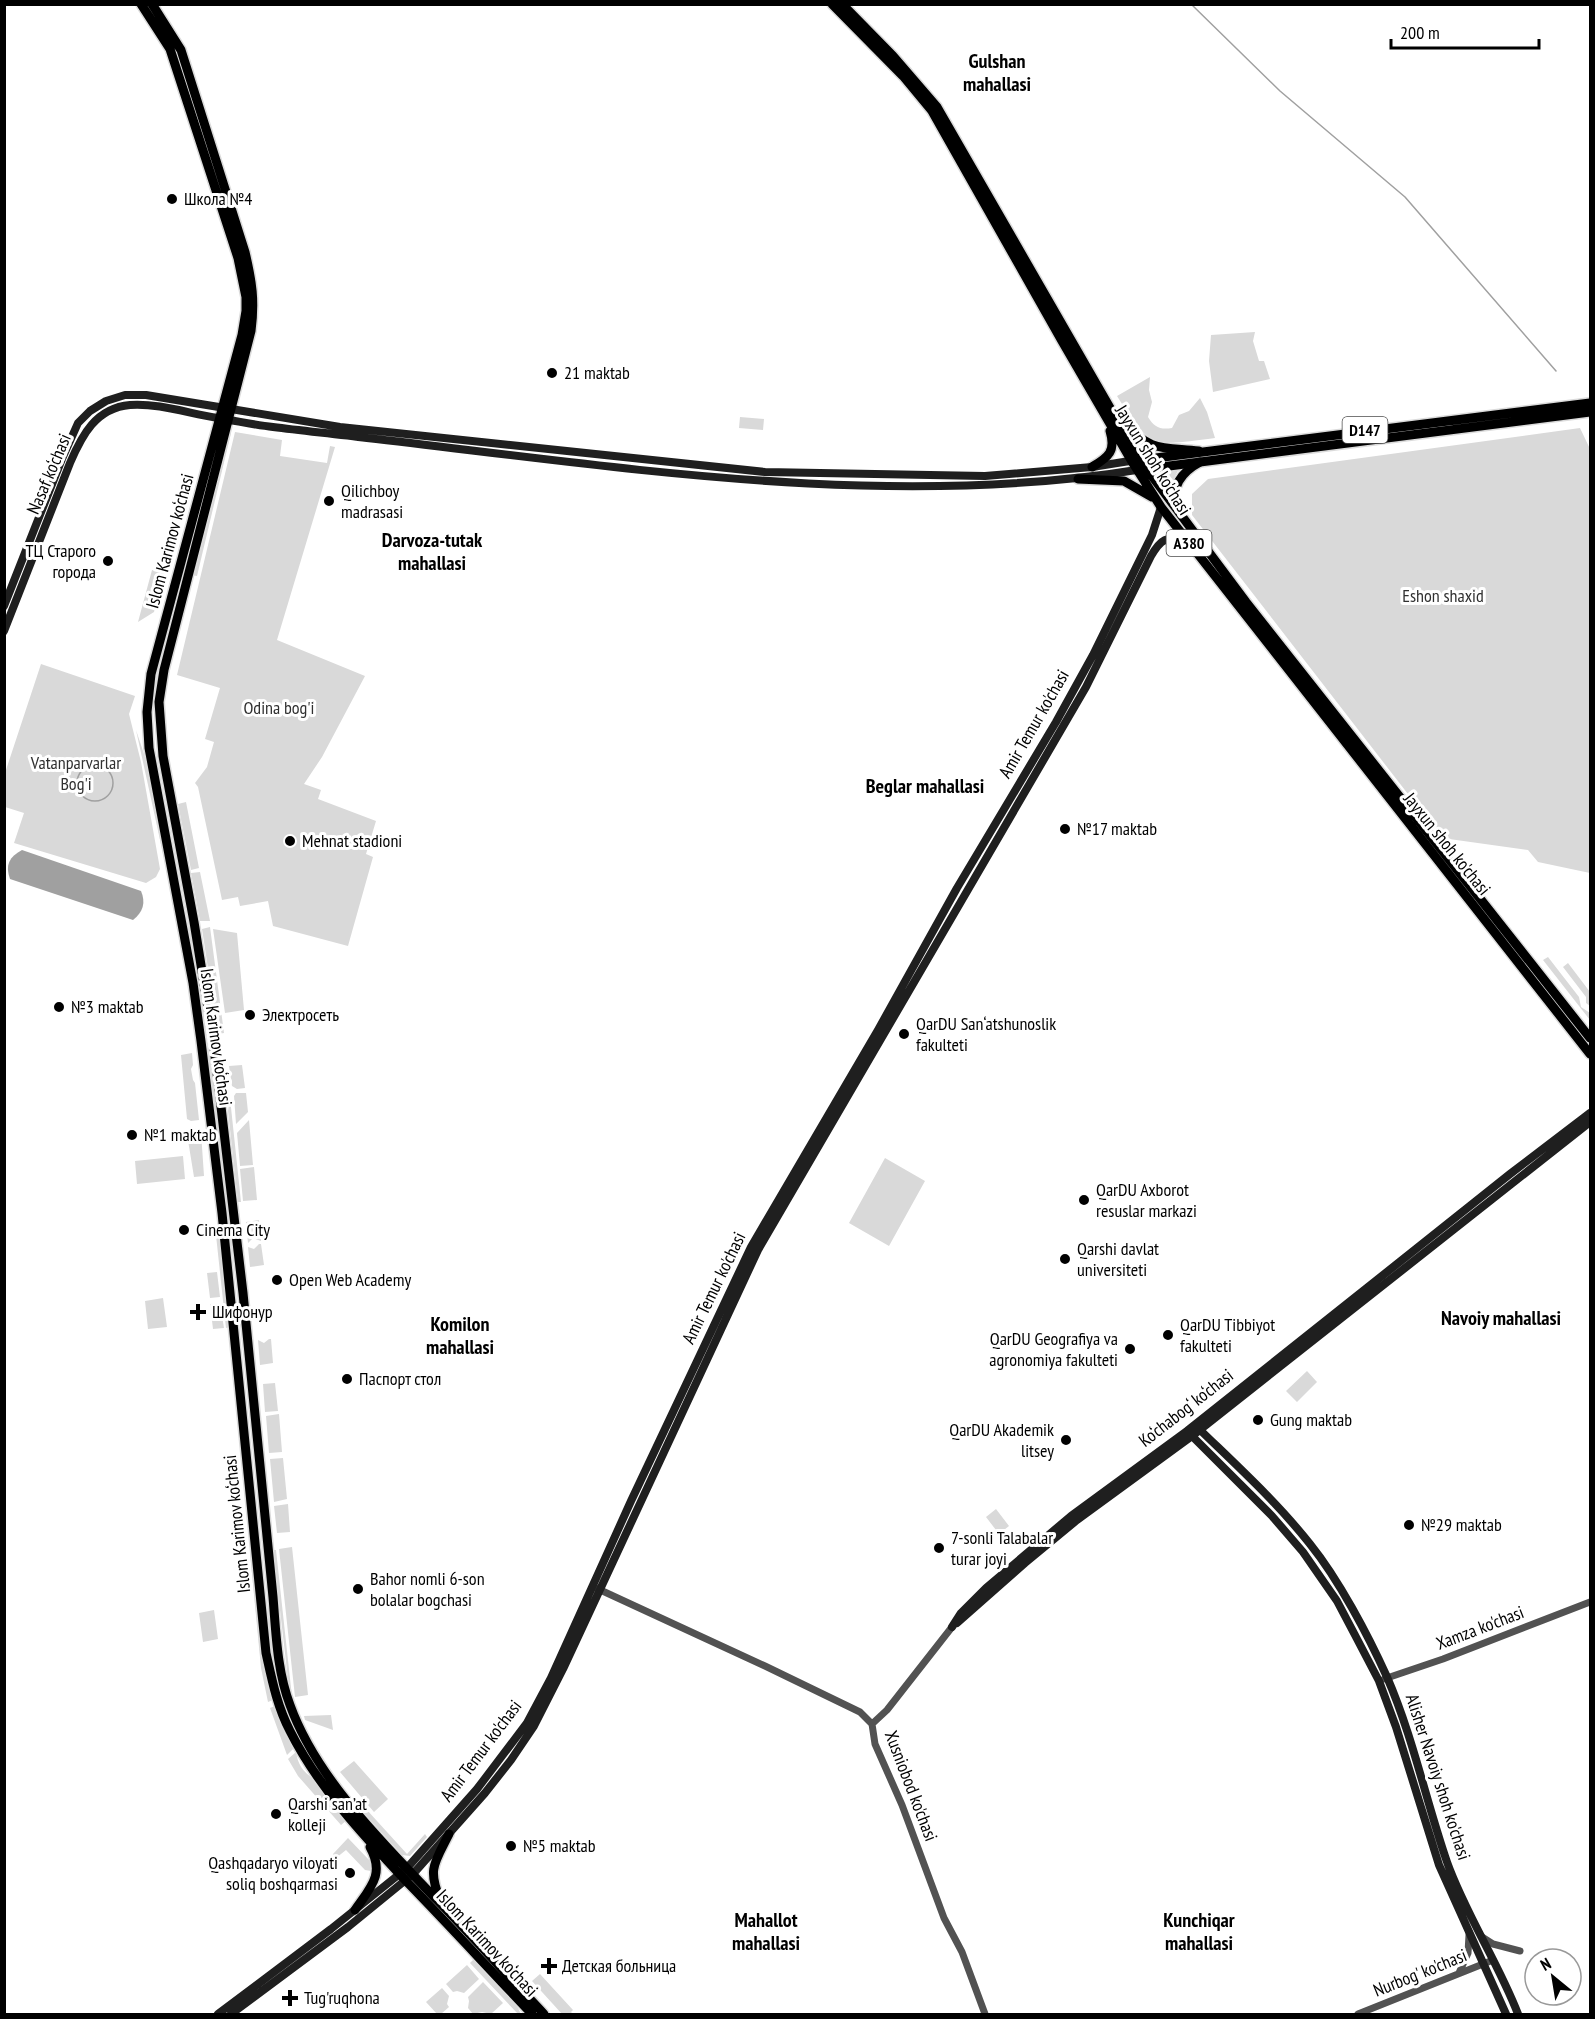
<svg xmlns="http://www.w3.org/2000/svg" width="1595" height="2019" font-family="'PT Sans Narrow',sans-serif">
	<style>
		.green { fill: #d9d9d9 }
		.water { fill: #a0a0a0 }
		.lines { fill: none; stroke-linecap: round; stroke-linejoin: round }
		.stream { stroke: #a0a0a0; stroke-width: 1.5 }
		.primary-casing { stroke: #dbdbdb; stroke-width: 12 }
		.trunk-casing { stroke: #dbdbdb; stroke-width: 12 }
		.tertiary { stroke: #525252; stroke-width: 7 }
		.secondary { stroke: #1f1f1f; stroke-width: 8 }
		.primary { stroke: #000; stroke-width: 9 }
		.trunk { stroke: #000; stroke-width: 9 }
		.poi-dot { fill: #000; stroke: #fff; stroke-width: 2 }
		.labels { text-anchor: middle; stroke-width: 6; stroke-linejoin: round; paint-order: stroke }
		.shield { fill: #fff; stroke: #4c4c4c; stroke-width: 1.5 }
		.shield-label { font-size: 16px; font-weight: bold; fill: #000 }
		.poi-label { font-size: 18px; fill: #000; stroke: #fff; text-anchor: start }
		.street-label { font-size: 18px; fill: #000; stroke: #fff }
		.park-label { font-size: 18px; fill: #303030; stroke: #fff }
		.neighbourhood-label { font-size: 20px; font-weight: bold; fill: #000; stroke: #fff }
	</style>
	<rect width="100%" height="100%" fill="#fff"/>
	<path class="green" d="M1255 332 1253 341 1259 361H1264L1270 379 1213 392 1209 361 1211 335Z
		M1150 377 1149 390 1152 402 1148 417C1154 427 1160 430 1172 428L1179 415 1189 411 1200 398 1207 412 1215 438C1154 446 1150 450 1117 396Z
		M740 417 764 419 763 430 739 428Z
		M1580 428 1590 449V873L1538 862 1528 850 1442 838 1192 515V494L1208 479Z
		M230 432 231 433 197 576 192 575Z
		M235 432 282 440 280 456 327 463 330 446 335 447 277 640 365 676 322 757 304 784 321 790 318 799 376 821 366 854 373 857 348 946 273 926 268 901 240 906 238 897 222 900 198 787 195 783 207 767 214 742 205 739 220 688 177 675Z
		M1179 469 1173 480 1171 498 1153 473Z
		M152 570 164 573 154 612 138 622Z
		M41 664 135 696 129 714 141 762 160 869 156 877 146 883 14 843 24 813 5 807V773Z
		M136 730 148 766 169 868 167 872Z
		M186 802 199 868 191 870 178 804Z
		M200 872 210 921H200L191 873Z
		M210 927 224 1033 218 1034 202 929Z
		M213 929 237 933 244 1010 225 1013Z
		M1548 957 1579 997 1581 1007 1590 1013V1020L1543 960Z
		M1568 963 1590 992V1006L1586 1003V997L1563 967Z
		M192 1053 193 1065 191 1069 193 1080 195 1083 199 1120 191 1121 187 1119 181 1055Z
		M242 1065 245 1088 237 1089 232 1086 229 1066Z
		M236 1093H246L248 1112 236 1124 234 1096Z
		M230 1098 241 1202H238L228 1111Z
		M249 1120 253 1165 240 1166 237 1133Z
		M201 1132 204 1176 194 1177 187 1134Z
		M183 1156 185 1179 137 1184 135 1161Z
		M885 1158 925 1181 889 1246 849 1223Z
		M254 1167 257 1200 243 1201 240 1169Z
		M259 1220 261 1241 253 1238 248 1243 246 1222Z
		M218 1225 230 1327 226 1328 215 1226Z
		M259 1244H261L264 1265 250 1267 248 1247 254 1249Z
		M217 1272 220 1297 210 1298 207 1273Z
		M163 1298 167 1327 148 1329 145 1301Z
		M220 1303 224 1328 213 1329 210 1304Z
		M269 1339H271L273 1363 260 1365 258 1340 264 1343Z
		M1307 1371 1317 1382 1297 1402 1286 1391Z
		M275 1383 278 1411 265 1412 263 1384Z
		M279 1414 282 1452 269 1453 266 1416Z
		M283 1458 287 1499 274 1502 270 1459Z
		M288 1504 290 1532 277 1533 274 1506Z
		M996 1509 1009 1526 999 1534 986 1517Z
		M292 1547 308 1695 295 1697 279 1549Z
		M273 1550H276L292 1697 294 1703 293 1704 288 1679Z
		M250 1553H253L264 1665 273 1700 268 1702 261 1668Z
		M214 1610 218 1639 203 1642 199 1613Z
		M275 1706 285 1734 294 1748 287 1755 270 1708Z
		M331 1715 333 1730 305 1720 304 1716Z
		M296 1752C299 1769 305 1772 317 1782 328 1793 337 1808 347 1820L341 1825 298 1776 288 1759Z
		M354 1761 388 1799 374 1812 340 1772Z
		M367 1810 407 1854 425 1834 427 1837 410 1856 402 1855 364 1813Z
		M348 1838 370 1861 371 1871 365 1870 346 1850 336 1858 333 1854Z
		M474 1959 516 2004 521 2014H518L470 1963Z
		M467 1965 479 1979 464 1993 457 1991 453 1992 446 1984Z
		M540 1974 573 2010 571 2012 573 2014H562L532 1981Z
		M483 1982 503 2003 491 2014 482 2012 473 2014 468 2008 469 2001 468 1997Z
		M442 1988 449 1996 447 2004 449 2007 441 2014H437L426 2002Z"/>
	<path class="water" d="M22 850 141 891C146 903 143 912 133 920L10 879C5 865 9 857 22 850Z"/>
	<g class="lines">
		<path class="stream" d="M1191 4 1280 91 1405 197 1556 371
			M77 783a18 18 0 1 1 36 0a18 18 0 1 1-36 0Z"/>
		<g class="primary-casing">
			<path id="primary" d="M141 4 170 49 238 258 246 297V311L242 335 151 674 147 712 149 748 193 983 201 1041 222 1213 266 1653C272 1680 277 1706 290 1731 318 1787 364 1836 407 1882 449 1925 490 1970 532 2014
				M152 4 181 50 245 252C252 282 255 300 251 331L164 670 159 702 163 756 194 922 213 1039 243 1293 273 1597C276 1633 277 1671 290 1705 317 1780 384 1844 438 1901 474 1938 509 1977 544 2014
				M1140 460 1590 403
				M1146 469 1590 412
				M440 1899C427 1869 435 1862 449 1834
				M355 1910C371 1887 385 1874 370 1847"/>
		</g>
		<g class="trunk-casing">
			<path id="trunk" d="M832 4 903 76 932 111 1062 341 1131 460 1161 507 1590 1054
				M842 4 893 56 937 107 1140 460 1246 602 1590 1038
				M1123 423C1152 452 1161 447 1199 451
				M1092 467C1109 457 1116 451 1110 431
				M1078 479 1124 481 1152 497
				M1178 509C1168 488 1183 471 1200 462"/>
		</g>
		<path class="tertiary" d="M596 1588 765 1666 860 1712 872 1724 875 1744 902 1805 944 1918 962 1952 985 2014
			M1384 1679 1443 1659 1590 1602
			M872 1724 887 1710 952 1627
			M1482 1937 1493 1944 1520 1951
			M1459 1973 1468 1953 1469 1935
			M1358 2014 1493 1960"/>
		<path class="secondary" d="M4 606 62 459 78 423 90 411 106 401 125 395H146L340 427 765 472 985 476 1092 467 1136 460
			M4 631 70 463C82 435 96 408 130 405 160 403 190 414 218 418 237 421 255 425 273 427 304 431 336 434 367 438 621 467 888 511 1143 469
			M1196 1426C1235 1464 1276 1501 1310 1544 1339 1580 1368 1635 1387 1677 1413 1737 1426 1801 1447 1862 1466 1915 1498 1962 1518 2014
			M1189 1433 1272 1516 1303 1552 1337 1601 1356 1637 1379 1681 1396 1727 1439 1865 1506 2014
			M957 1623 1025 1563 1077 1520 1192 1436 1590 1122
			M952 1627 961 1613 986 1588 1071 1516 1187 1431 1510 1174 1590 1113
			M218 2014 331 1929 407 1868 477 1789 527 1723 551 1678 631 1501 751 1247 878 1030 957 888 1056 722 1093 655 1152 535 1161 507
			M231 2014 348 1927 413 1874 485 1793 511 1760 534 1726 563 1669 758 1250 1086 687 1151 556C1161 539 1166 536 1186 540"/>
		<use href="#primary" class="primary"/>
		<use href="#trunk" class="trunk"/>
	</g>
	<g class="poi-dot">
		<circle cx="172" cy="199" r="6"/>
		<circle cx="552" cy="373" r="6"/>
		<circle cx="329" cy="501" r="6"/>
		<circle cx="108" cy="561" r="6"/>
		<circle cx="1065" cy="829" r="6"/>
		<circle cx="290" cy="841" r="6"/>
		<circle cx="59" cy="1007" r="6"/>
		<circle cx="250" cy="1015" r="6"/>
		<circle cx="904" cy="1034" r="6"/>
		<circle cx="132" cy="1135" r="6"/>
		<circle cx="1084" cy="1200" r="6"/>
		<circle cx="184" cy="1230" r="6"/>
		<circle cx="1065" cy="1259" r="6"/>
		<circle cx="277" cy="1280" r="6"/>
		<path d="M195 1303h6v6h6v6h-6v6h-6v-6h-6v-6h6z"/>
		<circle cx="1168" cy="1335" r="6"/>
		<circle cx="1130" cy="1349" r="6"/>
		<circle cx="347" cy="1379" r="6"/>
		<circle cx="1258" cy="1420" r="6"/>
		<circle cx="1066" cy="1440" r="6"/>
		<circle cx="1409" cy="1525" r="6"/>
		<circle cx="939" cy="1548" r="6"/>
		<circle cx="358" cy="1589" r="6"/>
		<circle cx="276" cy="1814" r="6"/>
		<circle cx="511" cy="1846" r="6"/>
		<circle cx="350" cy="1873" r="6"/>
		<path d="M546 1957h6v6h6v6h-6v6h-6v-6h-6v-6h6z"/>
		<path d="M287 1989h6v6h6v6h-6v6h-6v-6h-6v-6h6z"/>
	</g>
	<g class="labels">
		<g class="shield">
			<rect x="1342.5" y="417" width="45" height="26" rx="4.5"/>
			<rect x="1166.5" y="530" width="45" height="26" rx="4.5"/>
		</g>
		<g class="shield-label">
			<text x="1365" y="436">D147</text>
			<text x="1189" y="549">A380</text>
		</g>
		<g class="poi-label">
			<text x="184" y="205">Школа №4</text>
			<text x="564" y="379">21 maktab</text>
			<text x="341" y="497">Qilichboy<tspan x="341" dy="21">madrasasi</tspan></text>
			<text x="96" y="557" text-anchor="end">ТЦ Старого<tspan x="96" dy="21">города</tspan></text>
			<text x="1077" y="835">№17 maktab</text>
			<text x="302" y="847">Mehnat stadioni</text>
			<text x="71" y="1013">№3 maktab</text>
			<text x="262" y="1021">Электросеть</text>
			<text x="916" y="1030">QarDU San‘atshunoslik<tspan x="916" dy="21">fakulteti</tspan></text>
			<text x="144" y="1141">№1 maktab</text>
			<text x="1096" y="1196">QarDU Axborot<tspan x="1096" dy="21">resuslar markazi</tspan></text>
			<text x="196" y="1236">Cinema City</text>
			<text x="1077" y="1255">Qarshi davlat<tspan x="1077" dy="21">universiteti</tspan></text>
			<text x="289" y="1286">Open Web Academy</text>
			<text x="212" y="1318">Шифонур</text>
			<text x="1180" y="1331">QarDU Tibbiyot<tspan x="1180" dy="21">fakulteti</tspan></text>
			<text x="1118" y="1345" text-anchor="end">QarDU Geografiya va<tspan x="1118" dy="21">agronomiya fakulteti</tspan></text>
			<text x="359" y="1385">Паспорт стол</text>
			<text x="1270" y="1426">Gung maktab</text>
			<text x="1054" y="1436" text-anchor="end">QarDU Akademik<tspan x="1054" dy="21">litsey</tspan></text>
			<text x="1421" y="1531">№29 maktab</text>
			<text x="951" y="1544">7-sonli Talabalar<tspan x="951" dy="21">turar joyi</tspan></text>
			<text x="370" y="1585">Bahor nomli 6-son<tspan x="370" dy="21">bolalar bogchasi</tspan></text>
			<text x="288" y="1810">Qarshi san’at<tspan x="288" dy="21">kolleji</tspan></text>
			<text x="523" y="1852">№5 maktab</text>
			<text x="338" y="1869" text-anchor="end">Qashqadaryo viloyati<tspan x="338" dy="21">soliq boshqarmasi</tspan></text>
			<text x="562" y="1972">Детская больница</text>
			<text x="304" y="2004">Tug'ruqhona</text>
		</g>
		<g class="street-label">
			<text transform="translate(1153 460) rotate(58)" y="6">Jayxun shoh ko'chasi</text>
			<text transform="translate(49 474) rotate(-67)" y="6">Nasaf ko‘chasi</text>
			<text transform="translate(170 541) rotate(-75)" y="6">Islom Karimov ko‘chasi</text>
			<text transform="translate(1034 724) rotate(-60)" y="6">Amir Temur ko'chasi</text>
			<text transform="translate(1447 844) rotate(51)" y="6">Jayxun shoh ko'chasi</text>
			<text transform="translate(216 1037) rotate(82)" y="6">Islom Karimov ko‘chasi</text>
			<text transform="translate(714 1288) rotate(-64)" y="6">Amir Temur ko'chasi</text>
			<text transform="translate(1186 1408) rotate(-38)" y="6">Ko‘chabog‘ ko‘chasi</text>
			<text transform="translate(237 1524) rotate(-96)" y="6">Islom Karimov ko‘chasi</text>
			<text transform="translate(1480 1628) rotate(-21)" y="6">Xamza ko'chasi</text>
			<text transform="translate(481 1751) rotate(-53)" y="6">Amir Temur ko'chasi</text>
			<text transform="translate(1438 1777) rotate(72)" y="6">Alisher Navoiy shoh ko'chasi</text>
			<text transform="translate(911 1786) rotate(69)" y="6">Xusniobod ko'chasi</text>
			<text transform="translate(487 1943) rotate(47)" y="6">Islom Karimov ko‘chasi</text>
			<text transform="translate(1420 1973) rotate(-22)" y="6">Nurbog' ko'chasi</text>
		</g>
		<g class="park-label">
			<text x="1443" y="602">Eshon shaxid</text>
			<text x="279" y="714">Odina bog'i</text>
			<text x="76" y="769">Vatanparvarlar<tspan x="76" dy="21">Bog'i</tspan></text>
		</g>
		<g class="neighbourhood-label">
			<text x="997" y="68">Gulshan<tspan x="997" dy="23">mahallasi</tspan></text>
			<text x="432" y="547">Darvoza-tutak<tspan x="432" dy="23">mahallasi</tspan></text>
			<text x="925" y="793">Beglar mahallasi</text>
			<text x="1501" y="1325">Navoiy mahallasi</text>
			<text x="460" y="1331">Komilon<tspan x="460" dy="23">mahallasi</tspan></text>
			<text x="766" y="1927">Mahallot<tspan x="766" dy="23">mahallasi</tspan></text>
			<text x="1199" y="1927">Kunchiqar<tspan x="1199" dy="23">mahallasi</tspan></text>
		</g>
	</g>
	<rect width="1595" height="2019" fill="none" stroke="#000000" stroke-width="12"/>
	<g transform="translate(1553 1977) rotate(330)"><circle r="28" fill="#ffffff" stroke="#999999" stroke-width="1.5"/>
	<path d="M0-4.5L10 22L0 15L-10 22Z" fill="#000000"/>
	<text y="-9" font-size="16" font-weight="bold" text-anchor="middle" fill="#000000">N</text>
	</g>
	<path d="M1391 39v9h148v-9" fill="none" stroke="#000000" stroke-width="3"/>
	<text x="1400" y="39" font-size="18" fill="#000000" stroke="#ffffff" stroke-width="4.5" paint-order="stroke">200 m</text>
</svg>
